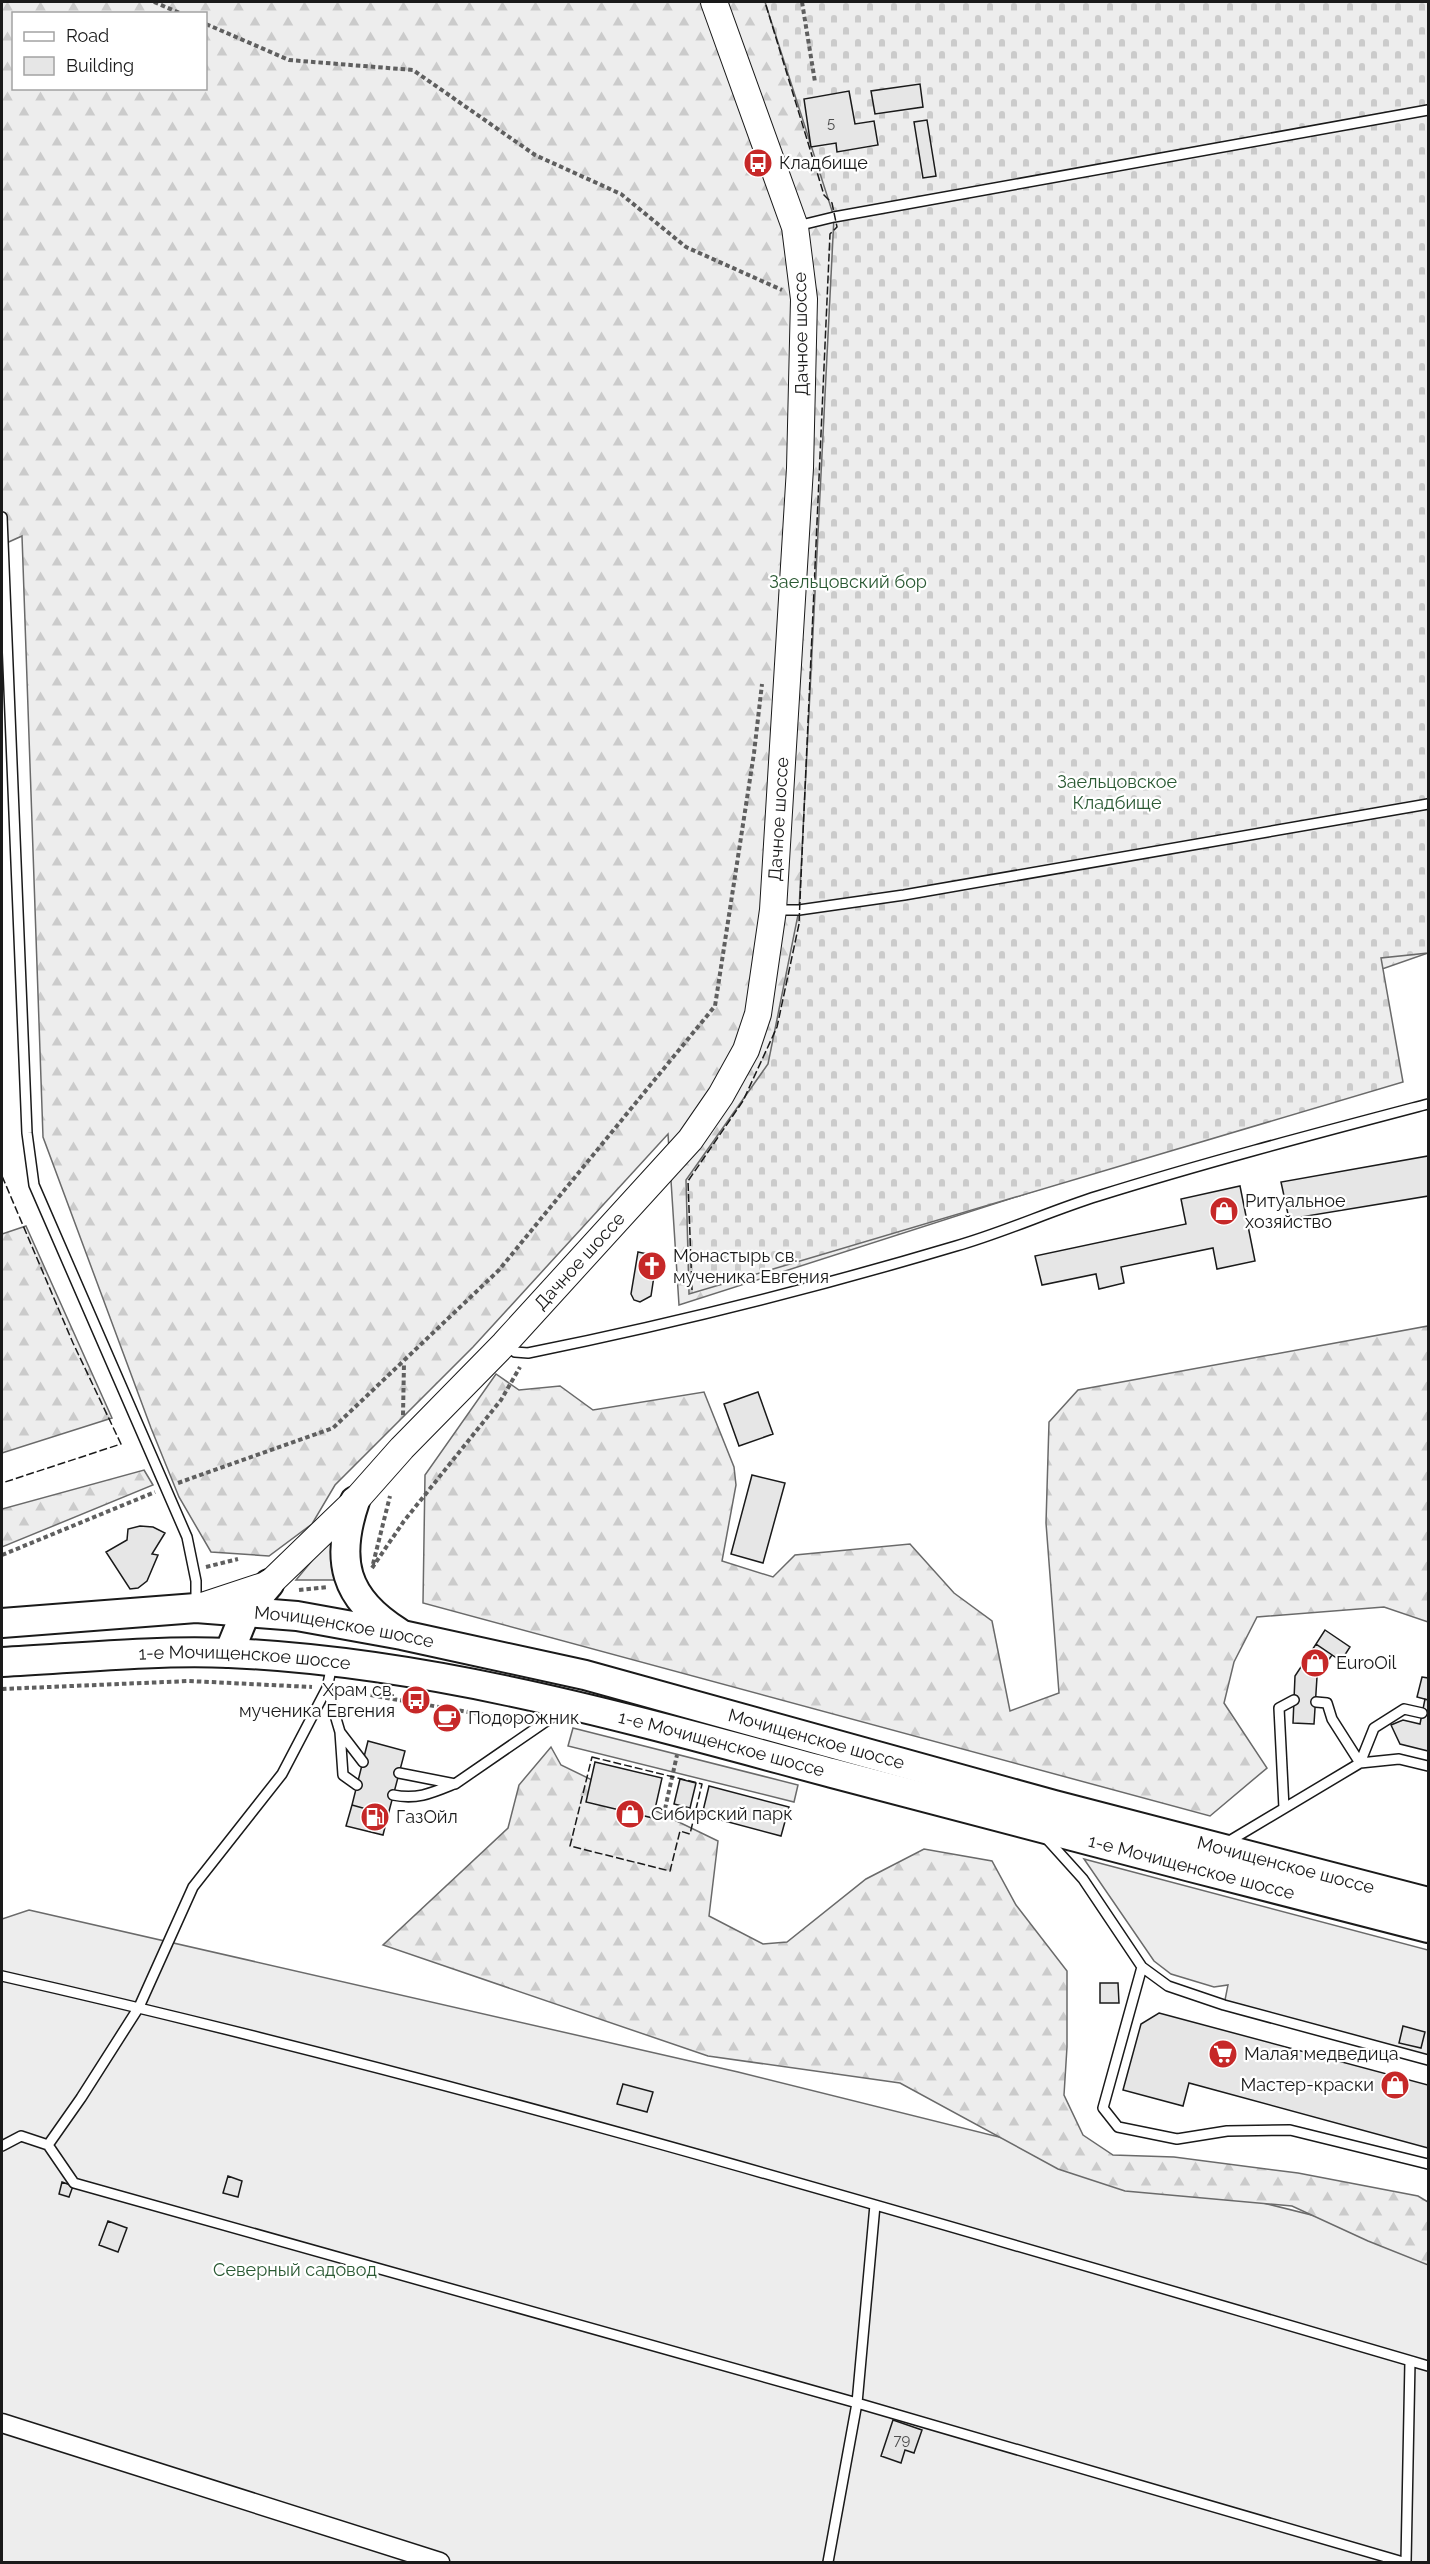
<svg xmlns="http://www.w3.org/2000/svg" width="1430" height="2564" font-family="Raleway,sans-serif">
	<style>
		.built { fill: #ededed; stroke: #6a6a6a; stroke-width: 1.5 }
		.forest { fill: url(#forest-firs); stroke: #6a6a6a; stroke-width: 1.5; fill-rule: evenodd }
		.cemetery { fill: url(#cemetery-stones); stroke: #6a6a6a; stroke-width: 1.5 }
		.building { fill: #e6e6e6; stroke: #1a1a1a; stroke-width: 1.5 }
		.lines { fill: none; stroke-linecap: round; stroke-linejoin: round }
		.lane-casing { stroke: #1a1a1a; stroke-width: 12 }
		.street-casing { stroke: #1a1a1a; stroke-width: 21 }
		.secondary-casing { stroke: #1a1a1a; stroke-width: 28 }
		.primary-casing { stroke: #1a1a1a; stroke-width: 32 }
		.path { stroke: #5f5f5f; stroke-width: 4; stroke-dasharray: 4.5 3; stroke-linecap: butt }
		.lane { stroke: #fff; stroke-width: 9 }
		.street { stroke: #fff; stroke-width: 18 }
		.secondary { stroke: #fff; stroke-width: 26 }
		.primary { stroke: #fff; stroke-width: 28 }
		.fence { stroke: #1a1a1a; stroke-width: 1.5; stroke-dasharray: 8 3; stroke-linecap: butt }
		.labels { text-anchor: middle; stroke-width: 4.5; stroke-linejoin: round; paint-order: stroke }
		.number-label { font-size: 15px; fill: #4d4d4d }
		.poi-label { font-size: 18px; fill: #1a1a1a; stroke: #fff; text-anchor: start }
		.street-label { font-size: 18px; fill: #1a1a1a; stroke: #fff }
		.park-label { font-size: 18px; fill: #2b5a34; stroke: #fff }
	</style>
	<defs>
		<pattern id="forest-firs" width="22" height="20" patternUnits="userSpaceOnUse" patternTransform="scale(1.5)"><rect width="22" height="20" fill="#ededed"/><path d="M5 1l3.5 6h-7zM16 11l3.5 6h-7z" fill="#cbcbcb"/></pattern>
		<pattern id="cemetery-stones" width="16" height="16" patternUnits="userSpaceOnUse" patternTransform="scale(1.5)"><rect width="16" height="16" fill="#ededed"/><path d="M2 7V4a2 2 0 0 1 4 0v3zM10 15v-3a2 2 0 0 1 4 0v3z" fill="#cbcbcb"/></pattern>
	</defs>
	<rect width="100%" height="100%" fill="#fff"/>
	<path class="built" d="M331 1544 343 1580H296L325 1545Z
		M573 1728 798 1785 794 1802 568 1746Z
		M1084 1859 1428 1950V2060L1224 2005 1228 1985 1214 1987 1171 1974 1154 1961Z
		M29 1910 738 2072 1428 2244V2562H2V1919Z"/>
	<path class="forest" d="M2 2H1428V953L1382 969 1393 1076 679 1305 668 1134 473 1347 335 1485 312 1524 269 1556 211 1552 179 1497 151 1428 43 1137 22 536 2 545ZM14 14H206V88H14Z
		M26 1226 112 1418 2 1453V1234Z
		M1428 1326V1622L1384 1607 1257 1617 1234 1662 1224 1703 1267 1768 1210 1816 423 1603 425 1475 496 1374 519 1390 560 1386 593 1410 704 1392 734 1467 736 1485 722 1561 773 1577 795 1555 910 1544 954 1593 992 1621 1010 1711 1059 1693 1046 1523 1049 1422 1078 1390Z
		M144 1470 153 1485 2 1547V1509Z
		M551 1747 561 1765 718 1841 709 1916 763 1944 787 1942 866 1879 924 1849 992 1861 1016 1905 1067 1971V2047L1064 2095 1083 2135 1113 2155 1174 2157 1298 2173 1418 2196 1428 2202V2265L1368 2241 1292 2206 1125 2191 1058 2169 900 2083 708 2056 383 1945 508 1828 519 1785Z"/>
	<path class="cemetery" d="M765 2H1428V953L1381 958 1403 1082 689 1294 686 1180 768 1064 799 910 834 217Z"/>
	<path class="building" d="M920 84 923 107 875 114 871 91Z
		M849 91 855 124 874 121 878 145 837 152 836 143 811 147 804 99Z
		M927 120 936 176 923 178 914 122Z
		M1428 1156V1196L1289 1219 1281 1182Z
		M1240 1186 1255 1261 1217 1269 1213 1248 1121 1267 1124 1283 1099 1289 1096 1274 1042 1285 1035 1256 1186 1224 1181 1199Z
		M638 1252 657 1256 651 1296 640 1302 634 1300 631 1294Z
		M758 1392 773 1434 739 1446 724 1404Z
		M752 1475 785 1483 763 1563 731 1554Z
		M140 1526 153 1527 165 1533 152 1554 158 1555 147 1581 138 1588 130 1589 106 1552 127 1540 128 1529Z
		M1325 1630 1350 1647 1341 1661 1316 1644Z
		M1316 1644 1332 1655 1317 1677 1314 1724 1293 1723 1295 1676Z
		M1422 1677 1428 1678V1700L1417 1697Z
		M1425 1699 1428 1700V1751L1400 1744 1391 1725 1403 1720 1420 1724Z
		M439 1711 457 1714 455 1726 436 1724Z
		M368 1741 405 1751 388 1815 352 1805Z
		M595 1762 662 1778 653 1818 586 1802Z
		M680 1779 696 1783 690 1808 674 1804Z
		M709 1786 789 1807 781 1836 702 1815Z
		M352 1805 388 1815 383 1835 346 1826Z
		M1100 1983H1118L1119 2003H1100Z
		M1159 2013 1428 2085V2148L1189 2083 1183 2106 1123 2090 1141 2024Z
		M1403 2026 1425 2032 1421 2048 1399 2043Z
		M623 2084 653 2092 647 2112 617 2104Z
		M228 2176 242 2181 238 2197 223 2193Z
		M62 2182 73 2186 69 2197 59 2194Z
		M108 2221 127 2228 118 2252 99 2245Z
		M893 2420 922 2430 914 2453 905 2450 901 2463 881 2456Z"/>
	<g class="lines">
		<g class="lane-casing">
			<path id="lane" d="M797 226 834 217 1428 110
				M2 517 27 1133 34 1185 187 1537 196 1581V1606
				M776 910H799L904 895 1428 804
				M505 1344 515 1352 528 1353C672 1324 815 1288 956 1246 1005 1232 1050 1211 1098 1196 1207 1162 1318 1133 1428 1104
				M327 1688 340 1732 363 1762
				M1316 1702 1327 1703 1332 1719 1360 1763
				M340 1732 343 1775 357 1785
				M1360 1763 1374 1728 1404 1709 1422 1713
				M399 1773 455 1784 564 1709
				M393 1795C417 1800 432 1793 454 1784
				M1284 1808 1279 1708 1294 1700
				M1046 1838 1083 1879 1142 1967 1168 1986 1224 2005 1428 2060
				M1226 1843 1360 1763 1399 1759 1428 1766
				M1142 1967 1103 2108 1118 2127 1177 2139 1227 2131 1290 2130 1428 2164
				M2 1976C483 2085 955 2228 1428 2366
				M48 2145 81 2098 139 2007 193 1887 282 1774 327 1688 332 1665
				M2 2146 21 2136 48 2145 74 2183 857 2403 1403 2562
				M828 2562 857 2403 875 2205
				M1406 2562 1410 2361"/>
		</g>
		<g class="street-casing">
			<path id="street" d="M2 2423 440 2562"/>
		</g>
		<g class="secondary-casing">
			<g id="secondary">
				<path id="s1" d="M199 1607 269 1584 355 1501 402 1448 504 1344 690 1140 721 1095 746 1050 758 1014 773 910 800 468 804 299 795 227 714 2"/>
			</g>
		</g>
		<g class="primary-casing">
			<g id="primary">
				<path d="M355 1501C335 1560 344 1598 398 1632"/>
				<path id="s2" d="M2 1623 196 1608 297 1616 402 1635 585 1675 1054 1805 1428 1902"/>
				<path d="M229 1653 246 1611 269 1584"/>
				<path id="s3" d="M2 1662C77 1658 153 1650 229 1653 435 1662 634 1720 832 1773 1031 1826 1229 1877 1428 1928"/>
			</g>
		</g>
		<path class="path" d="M154 2 182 14
			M802 2 815 82
			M206 24 289 60 413 70 535 155 621 194 686 247 782 290
			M403 1415 404 1363
			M178 1483 333 1428 499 1270 715 1006 754 753 762 684
			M2 1555 155 1492
			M373 1564 390 1496
			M206 1567 238 1559
			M372 1568 404 1521 501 1400 520 1367
			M299 1590 328 1587
			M2 1689 189 1681 312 1687
			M341 1690 520 1721
			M665 1809 677 1755"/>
		<use href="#lane" class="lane"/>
		<use href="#street" class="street"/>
		<use href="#secondary" class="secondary"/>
		<use href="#primary" class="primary"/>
		<path class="fence" d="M2 1176 73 1343 121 1444 2 1483
			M692 1290 688 1181 743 1101 777 1027 799 924 800 900 830 234 837 227 832 203 824 195 765 2
			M592 1757 702 1784 690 1834 680 1831 670 1871 570 1846Z"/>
	</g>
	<defs>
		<g id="bus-disc" transform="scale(1.5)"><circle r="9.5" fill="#c62828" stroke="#fff"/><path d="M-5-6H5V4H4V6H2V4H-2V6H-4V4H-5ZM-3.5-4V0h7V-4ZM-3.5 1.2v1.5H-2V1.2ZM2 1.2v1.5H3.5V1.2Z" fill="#fff"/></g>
		<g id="shop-disc" transform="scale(1.5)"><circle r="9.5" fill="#c62828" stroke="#fff"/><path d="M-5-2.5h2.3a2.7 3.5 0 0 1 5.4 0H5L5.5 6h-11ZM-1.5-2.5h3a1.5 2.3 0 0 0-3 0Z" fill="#fff"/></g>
		<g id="church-disc" transform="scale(1.5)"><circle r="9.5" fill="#c62828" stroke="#fff"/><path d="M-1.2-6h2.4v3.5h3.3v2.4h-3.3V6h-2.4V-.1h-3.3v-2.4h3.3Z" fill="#fff"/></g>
		<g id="cafe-disc" transform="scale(1.5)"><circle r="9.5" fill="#c62828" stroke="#fff"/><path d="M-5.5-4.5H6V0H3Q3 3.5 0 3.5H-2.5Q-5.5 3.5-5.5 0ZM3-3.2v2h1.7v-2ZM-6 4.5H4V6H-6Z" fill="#fff"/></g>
		<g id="fuel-disc" transform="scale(1.5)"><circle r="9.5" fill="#c62828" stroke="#fff"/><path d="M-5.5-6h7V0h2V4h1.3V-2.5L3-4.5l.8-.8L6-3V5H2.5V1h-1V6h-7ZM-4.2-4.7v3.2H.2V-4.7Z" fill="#fff"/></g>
		<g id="supermarket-disc" transform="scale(1.5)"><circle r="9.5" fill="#c62828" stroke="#fff"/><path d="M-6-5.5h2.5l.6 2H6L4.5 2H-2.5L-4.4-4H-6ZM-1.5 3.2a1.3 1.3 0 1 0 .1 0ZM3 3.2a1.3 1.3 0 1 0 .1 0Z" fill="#fff"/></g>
	</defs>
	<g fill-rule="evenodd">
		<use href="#bus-disc" x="758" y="163"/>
		<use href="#shop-disc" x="1224" y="1211"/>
		<use href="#church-disc" x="652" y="1266"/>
		<use href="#shop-disc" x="1315" y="1663"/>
		<use href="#bus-disc" x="416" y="1700"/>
		<use href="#cafe-disc" x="447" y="1718"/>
		<use href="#shop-disc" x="630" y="1814"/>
		<use href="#fuel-disc" x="375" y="1817"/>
		<use href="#supermarket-disc" x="1223" y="2054"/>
		<use href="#shop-disc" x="1395" y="2085"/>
	</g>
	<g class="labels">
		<g class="number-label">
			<text x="831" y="128">5</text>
			<text x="902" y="2445">79</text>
		</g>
		<g class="poi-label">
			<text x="779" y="169">Кладбище</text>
			<text x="1245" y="1207">Ритуальное<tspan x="1245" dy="21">хозяйство</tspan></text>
			<text x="673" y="1262">Монастырь св.<tspan x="673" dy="21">мученика Евгения</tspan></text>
			<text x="1336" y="1669">EuroOil</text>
			<text x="395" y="1696" text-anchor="end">Храм св.<tspan x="395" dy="21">мученика Евгения</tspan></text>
			<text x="468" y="1724">Подорожник</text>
			<text x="651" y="1820">Сибирский парк</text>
			<text x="396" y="1823">ГазОйл</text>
			<text x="1244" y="2060">Малая медведица</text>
			<text x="1374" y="2091" text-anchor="end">Мастер-краски</text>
		</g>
		<g class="street-label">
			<text transform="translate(801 334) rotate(-91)" y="6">Дачное шоссе</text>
			<text dy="6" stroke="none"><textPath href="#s1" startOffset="1026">Дачное шоссе</textPath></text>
			<text dy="6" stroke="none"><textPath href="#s1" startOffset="522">Дачное шоссе</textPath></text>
			<text dy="6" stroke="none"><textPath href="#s2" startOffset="344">Мочищенское шоссе</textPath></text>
			<text dy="6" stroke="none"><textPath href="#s3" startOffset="243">1-е Мочищенское шоссе</textPath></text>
			<text dy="6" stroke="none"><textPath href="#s2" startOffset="830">Мочищенское шоссе</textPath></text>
			<text dy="6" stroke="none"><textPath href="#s3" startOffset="729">1-е Мочищенское шоссе</textPath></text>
			<text dy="6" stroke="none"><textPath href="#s2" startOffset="1316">Мочищенское шоссе</textPath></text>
			<text dy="6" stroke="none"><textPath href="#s3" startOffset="1215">1-е Мочищенское шоссе</textPath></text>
		</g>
		<g class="park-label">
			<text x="848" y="588">Заельцовский бор</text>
			<text x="1117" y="788">Заельцовское<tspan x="1117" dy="21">Кладбище</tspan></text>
			<text x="295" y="2276">Северный садовод</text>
		</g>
	</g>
	<rect width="1430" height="2564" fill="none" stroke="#1a1a1a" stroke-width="6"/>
	<rect x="12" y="12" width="195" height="78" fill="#ffffff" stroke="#a3a3a3" stroke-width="1.5"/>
	<rect x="24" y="32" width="30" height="9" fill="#ffffff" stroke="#a3a3a3" stroke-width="1.5"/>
	<text x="66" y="42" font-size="18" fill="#1a1a1a">Road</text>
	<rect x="24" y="57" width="30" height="18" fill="#e6e6e6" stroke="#a3a3a3" stroke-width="1.5"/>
	<text x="66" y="72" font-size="18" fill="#1a1a1a">Building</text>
</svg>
